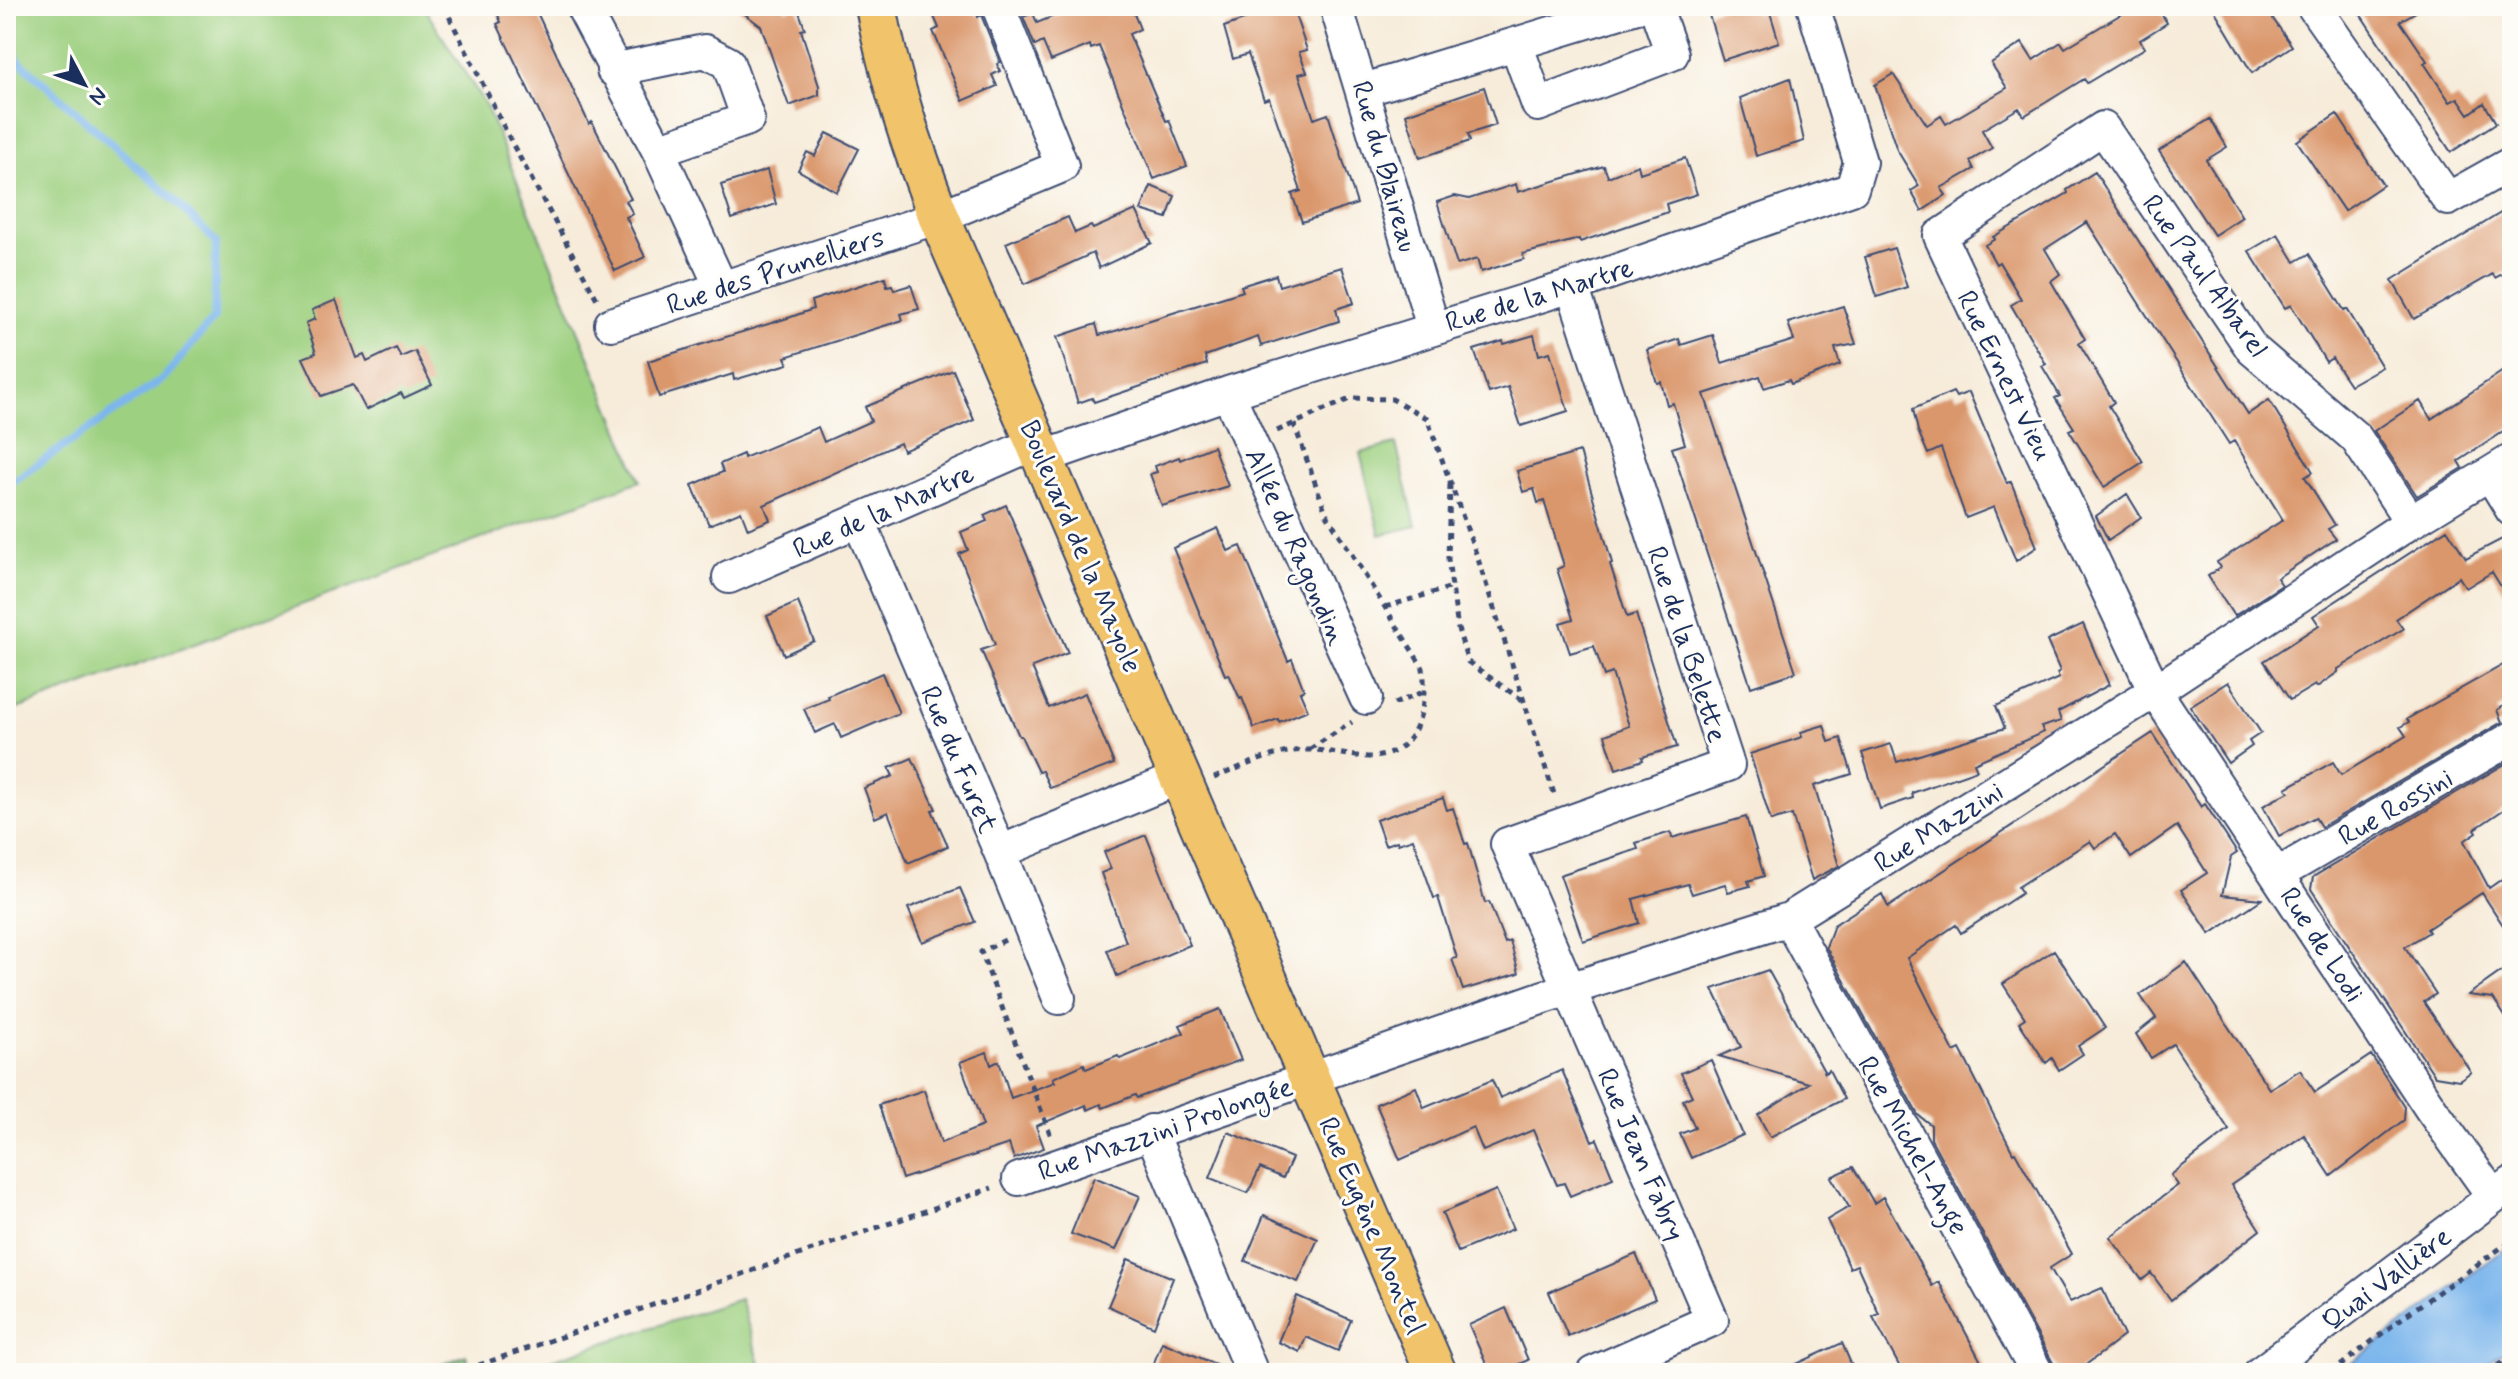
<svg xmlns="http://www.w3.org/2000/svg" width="2518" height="1379" font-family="Mynerve,sans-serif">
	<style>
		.green { fill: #9dd080; stroke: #5c806f; stroke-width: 2 }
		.forest { fill: #7eb26e; stroke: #4c7066; stroke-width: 2 }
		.water { fill: #7bb6ec; stroke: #4b72a5; stroke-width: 2 }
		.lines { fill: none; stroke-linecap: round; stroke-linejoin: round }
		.stream { stroke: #7bb6ec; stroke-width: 8 }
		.building { fill: #da976c }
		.minor-casing { stroke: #3c4b71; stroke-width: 36 }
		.major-casing { stroke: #3c4b71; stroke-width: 44 }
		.path { stroke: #3c4b71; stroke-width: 5; stroke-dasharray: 6 6; stroke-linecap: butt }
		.minor { stroke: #fff; stroke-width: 32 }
		.major { stroke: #f1c36a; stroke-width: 40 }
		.labels { text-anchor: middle; stroke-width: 6; stroke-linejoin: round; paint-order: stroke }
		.street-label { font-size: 28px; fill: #1b2f5e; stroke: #fdfcf7 }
	</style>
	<rect width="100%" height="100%" fill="#fdfcf7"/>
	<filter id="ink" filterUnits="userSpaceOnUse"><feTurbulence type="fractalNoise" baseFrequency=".0125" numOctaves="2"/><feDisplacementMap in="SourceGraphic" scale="16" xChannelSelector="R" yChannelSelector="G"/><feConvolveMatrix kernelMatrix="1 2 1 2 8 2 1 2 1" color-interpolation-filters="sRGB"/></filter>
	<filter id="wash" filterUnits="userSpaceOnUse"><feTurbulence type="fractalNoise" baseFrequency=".006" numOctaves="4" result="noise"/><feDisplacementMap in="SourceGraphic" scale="32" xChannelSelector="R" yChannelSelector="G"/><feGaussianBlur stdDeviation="1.8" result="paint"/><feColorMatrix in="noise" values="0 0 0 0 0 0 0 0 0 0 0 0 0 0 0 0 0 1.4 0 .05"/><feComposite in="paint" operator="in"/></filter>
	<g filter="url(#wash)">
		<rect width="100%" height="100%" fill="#f7ecda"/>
		<path class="green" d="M6 6H423L486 106 640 481 6 713V430L13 422 6 378Z
			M1396 444 1416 526 1380 535 1360 453Z
			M740 1299 763 1373H511Z"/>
		<path class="forest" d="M466 1355 472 1373H420Z"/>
		<path class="water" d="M2512 1244V1346L2475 1373H2338Z"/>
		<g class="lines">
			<path class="stream" d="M6 27 17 59 174 200 216 242 214 318 164 378 6 486"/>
		</g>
		<g id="blocks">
			<path class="building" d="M494 6H534L589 124 592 122 631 199 626 201 633 214 626 217 645 257 615 271 497 24 501 22Z
				M734 6H782L787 10 797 6 805 29 801 30 819 86V95L789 106 761 26Z
				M947 6H974L978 17 981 15 1000 62 997 64 1000 71 992 75 997 86 963 101 933 31 939 28 932 12Z
				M1079 6H1131L1140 29 1129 34 1166 121 1169 120 1187 166 1154 179 1099 46 1091 49 1090 45 1051 61 1043 42 1035 46 1023 17 1033 13 1037 23Z
				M1261 6H1292L1307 50 1299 52 1307 72 1299 74 1314 119 1328 114 1357 204 1302 222 1292 194 1301 191 1269 98 1264 100 1248 54 1233 59 1224 27 1263 13Z
				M1727 6H1752L1755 14 1769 9 1779 42 1723 60 1708 12Z
				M2118 6H2157L2167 23 2140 40 2145 48 2087 83 2084 79 2024 116 2019 108 1982 130 1992 148 1970 161 1974 169 1941 188 1946 195 1922 211 1911 191 1919 186 1897 150 1875 85 1893 74 1927 125 1941 116 1946 124 2007 88 1991 63 2022 43 2033 60 2061 42 2065 48 2123 13Z
				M2212 6H2264L2292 46 2252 73Z
				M2355 6H2426L2400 21 2427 61 2424 63 2450 102 2458 98 2469 114 2484 103 2496 123 2451 152Z
				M1790 78 1804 141 1756 156 1740 98Z
				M1484 87 1496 125 1468 134 1470 141 1420 158 1406 114Z
				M2337 114 2383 185 2344 211 2297 141Z
				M2210 119 2227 147 2206 160 2242 217 2214 235 2159 151Z
				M827 133 859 149 837 192 798 170 807 152 815 156Z
				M1685 158 1697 194 1666 204 1668 212 1580 242 1579 239 1523 254 1524 259 1481 272 1477 259 1457 265 1437 202 1455 196 1469 199 1516 184 1518 192 1604 166 1608 177 1638 165 1640 173Z
				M767 170 776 204 732 219 721 185Z
				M2095 172 2248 414 2269 400 2313 472 2305 477 2335 525 2328 529 2336 539 2277 578 2282 585 2234 616 2208 576 2220 568 2217 562 2283 520 2234 441 2229 444 2087 222 2045 249 2060 274 2051 281 2085 339 2079 343 2114 402 2109 406 2143 462 2104 487 2069 430 2074 428 2055 398 2060 396 2042 366 2046 364 2011 305 2021 299 1999 262 1996 264 1985 245 1995 239 1993 237 2068 193 2067 190Z
				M1151 186 1175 196 1167 218 1141 210Z
				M2512 206V269L2495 278 2493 274 2414 319 2392 280Z
				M1136 210 1152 243 1099 268 1093 253 1025 284 1006 243 1068 217 1075 233 1091 226 1093 229Z
				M2278 234 2295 262 2309 254 2344 310 2347 309 2382 367 2350 385 2332 358 2326 362 2291 305 2285 308 2249 251Z
				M1894 248 1907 287 1877 297 1865 257Z
				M1342 267 1354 303 1336 309 1339 321 1261 346 1258 337 1205 356 1207 364 1094 402 1092 398 1078 403 1057 337 1096 324 1099 335 1112 332 1243 291 1241 286 1276 275 1279 286Z
				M885 277 887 286 892 285 894 290 911 285 919 309 901 314 903 320 785 357 788 364 734 380 733 374 659 397 648 361 791 317 813 309 811 301Z
				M336 300 357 358 364 355 367 362 396 348 401 357 415 351 432 385 404 398 401 393 366 410 353 385 321 396 303 358 316 353 306 323 315 319 312 310Z
				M1843 306 1856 344 1835 348 1840 365 1791 384 1789 380 1764 388 1760 376 1704 394 1796 672 1751 687 1672 448 1685 444 1673 403 1667 405 1661 382 1657 383 1647 350 1679 339 1681 345 1713 335 1722 363 1794 340 1788 323Z
				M1534 335 1539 355 1550 352 1568 411 1521 426 1508 387 1489 393 1474 350 1503 341 1504 344Z
				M2512 365V426L2459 461 2463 468 2417 496 2374 431 2420 401 2431 419Z
				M953 370 974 420 903 451 900 443 764 505 770 520 748 529 741 511 709 525 692 485 723 472 720 464 743 454 744 458 818 427 824 442 871 421 865 407Z
				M1953 392 1956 397 1969 392 2007 483 2011 482 2037 547 2016 561 1994 507 1966 518 1941 448 1928 454 1918 431 1913 409Z
				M1213 446 1228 486 1162 506 1150 474 1157 472 1155 466 1179 457 1180 460Z
				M1580 452 1612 563 1610 564 1627 617 1636 614 1677 747 1642 757 1643 760 1616 769 1605 735 1629 726 1612 673 1604 676 1594 646 1570 653 1560 623 1573 619 1557 569 1564 566 1544 501 1538 503 1534 489 1523 492 1517 471Z
				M2127 494 2141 517 2108 540 2096 516Z
				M1006 505 1068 653 1032 667 1049 708 1085 693 1114 764 1050 788 1042 771 1038 772 1021 736H1019L981 650 995 645 959 554 968 550 961 532 987 521 984 515Z
				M1218 528 1228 551 1241 546 1288 661 1292 659 1304 690 1300 692 1308 710 1279 722 1278 719 1254 728 1242 698 1240 699 1229 674 1225 675 1173 548Z
				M2447 529 2466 558 2504 538 2512 552V604L2492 572 2466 588 2459 577 2396 619 2403 629 2338 669V672L2317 687 2315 685 2290 700 2264 661 2319 625 2313 616Z
				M798 602 814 641 784 655 767 616Z
				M2083 624 2109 685 2058 712 2061 721 2041 727 2044 732 1974 763 1977 770 1912 793 1913 798 1880 809 1862 753 1891 744 1897 762 2005 728 1996 706 2059 678 2057 673 2060 671 2047 641Z
				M2512 660V701L2497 710 2502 722 2321 827 2315 817 2279 836 2263 806 2289 792 2286 788 2333 762 2341 775 2406 736 2400 727 2409 722 2407 719Z
				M882 673 899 713 841 738 835 724 815 733 804 709 829 699 828 696Z
				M2228 682 2261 733 2249 741 2252 746 2228 763 2190 706Z
				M1824 725 1829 742 1841 738 1852 774 1814 786 1839 866 1812 880 1792 815 1771 821 1750 754 1802 737 1801 732Z
				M2153 733 2201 807 2205 804 2237 853 2231 857 2222 895 2262 899 2210 934 2181 890 2207 873 2177 826 2131 858 2115 834 2095 848 2090 841 2018 887 2022 893 1961 933 1956 925 1907 958 1954 1052 1960 1049 2013 1153 2015 1152 2072 1254 2050 1268 2070 1302 2102 1288 2124 1336 2075 1373H2065L2058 1372 1931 1139V1125L1918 1115 1826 947 1834 925 1882 894 1888 907Z
				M912 758 936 809 932 810 948 846 908 863 888 812 875 818 864 788 893 776 889 768Z
				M2512 760V804L2475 829 2477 832 2464 841 2489 888 2512 872V939L2482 893 2427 929 2429 932 2405 947 2436 994 2424 1002 2471 1072 2459 1080 2435 1076 2311 889 2313 877Z
				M1443 798 1447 810 1453 808 1465 844 1468 843 1485 903 1489 902 1505 943 1510 941 1519 973 1463 990 1452 959 1457 958 1438 897 1434 898 1413 839 1398 844 1397 841 1385 845 1376 820Z
				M1746 817 1764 876 1748 881 1750 886 1728 892 1725 884 1692 894 1688 884 1633 899 1639 923 1583 941 1560 875 1638 849 1636 843 1671 832 1672 838Z
				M1146 835 1190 945 1117 976 1107 950 1126 942 1101 873 1111 869 1104 852Z
				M960 888 975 922 922 942 908 908Z
				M2054 950 2105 1028 2078 1046 2083 1054 2059 1070 2052 1058 2046 1063 2019 1022 2025 1018 2003 984Z
				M2186 962 2269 1089 2300 1070 2315 1092 2371 1055 2405 1107 2404 1120 2331 1176 2304 1135 2231 1185 2260 1230 2171 1300 2151 1273 2142 1280 2110 1237 2178 1185 2171 1175 2229 1130 2173 1044 2151 1058 2136 1034 2156 1018 2140 995Z
				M2512 964V1027L2493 998 2468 995Z
				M1768 970 1825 1073 1829 1070 1844 1099 1770 1137 1758 1115 1809 1083 1719 1056 1741 1047 1713 989Z
				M1220 1009 1241 1060 1137 1098 1135 1095 1103 1108 1101 1104 1088 1110 1086 1105 1036 1126 1044 1148 1014 1159 1009 1144 902 1179 879 1105 924 1090 941 1143 983 1126 960 1062 987 1052 991 1065 999 1061 1011 1098 1055 1082 1053 1078 1084 1064 1086 1069 1118 1056 1120 1059 1184 1033 1180 1025Z
				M1711 1060 1743 1135 1691 1158 1680 1134 1695 1128 1683 1100 1692 1096 1681 1073Z
				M1562 1070 1592 1141 1597 1139 1613 1178 1570 1196 1564 1183 1557 1185 1533 1130 1483 1151 1473 1127 1400 1160 1376 1104 1416 1087 1424 1108 1492 1080 1500 1098Z
				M1228 1132 1292 1158 1283 1178 1260 1168 1248 1193 1210 1178Z
				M1853 1167 1874 1203 1883 1197 1932 1286 1939 1282 1987 1373H1903L1873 1317 1879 1314 1857 1265 1850 1268 1827 1220 1849 1207 1831 1177Z
				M1094 1177 1140 1196 1116 1250 1071 1234Z
				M1496 1190 1513 1229 1458 1252 1442 1213Z
				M1264 1215 1318 1239 1298 1282 1245 1261Z
				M1636 1254 1655 1299 1568 1336 1549 1292Z
				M1128 1259 1173 1278 1154 1327 1108 1306Z
				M1297 1296 1351 1320 1338 1351 1306 1337 1300 1352 1278 1342Z
				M1506 1308 1528 1360 1499 1373H1490L1469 1325Z
				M1162 1342 1230 1370 1231 1373H1150Z
				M1842 1343 1855 1373H1777Z"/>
		</g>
	</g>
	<g filter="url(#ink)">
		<use href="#blocks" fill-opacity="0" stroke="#3c4b71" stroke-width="2"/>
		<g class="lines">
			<g class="minor-casing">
				<path id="minor" d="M582 6 658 150 721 287
					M1336 6 1433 327
					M2313 6 2448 199 2512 163
					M1516 44 1538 105 1672 54 1655 6
					M613 70 705 51 728 63 748 119 658 150
					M1364 90 1640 6
					M1572 286 1728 765 1507 844 1712 1320 1593 1373
					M611 324 939 217 1062 166 998 6
					M1228 393 1366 698
					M1044 457 1228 393 1572 286 1852 189 1860 162 1813 6
					M2490 474 2512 510
					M859 521 1000 852 1059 998
					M2411 522 2356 438 2252 349 2103 128 1940 236 2155 691 2431 1109 2493 1196
					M729 577 1038 442
					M1000 852 1181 777
					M2278 874 2512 738
					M1789 919 2037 1373
					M1151 1131 1252 1373
					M1019 1179 1541 998 1789 919 2155 691 2411 522 2512 460
					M2260 1373 2512 1183"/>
			</g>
			<g class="major-casing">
				<path id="major" d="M876 6C889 79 913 149 939 217L1436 1373"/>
			</g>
			<path class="path" d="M444 6 513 145 597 299
				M1277 431 1352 398 1392 399 1427 418 1478 559 1555 797
				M1450 484 1448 559 1458 629 1468 662 1522 700
				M1385 607 1452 587
				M1394 704 1425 691
				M1310 749 1352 722
				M1214 778C1244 766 1276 750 1309 750 1330 750 1350 757 1371 757 1418 756 1428 705 1423 668L1326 513 1294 424
				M1005 940 981 952 1052 1139
				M456 1373 992 1188
				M2331 1373 2406 1315 2512 1240
				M2488 1373 2512 1356"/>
			<use href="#minor" class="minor"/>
			<use href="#major" class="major"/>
		</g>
	</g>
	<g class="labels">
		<g class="street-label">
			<text transform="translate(1386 166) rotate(74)" y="10">Rue du Blaireau</text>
			<text transform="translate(775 270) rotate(-18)" y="10">Rue des Prunelliers</text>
			<text transform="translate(2206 275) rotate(54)" y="10">Rue Paul Albarel</text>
			<text transform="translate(1539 294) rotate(-17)" y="10">Rue de la Martre</text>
			<text transform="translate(2006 375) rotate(64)" y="10">Rue Ernest Vieu</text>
			<text transform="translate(883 510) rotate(-24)" y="10">Rue de la Martre</text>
			<text transform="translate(1082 546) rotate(67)" y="10">Boulevard de la Mayole</text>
			<text transform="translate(1297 546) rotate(66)" y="10">Allée du Ragondin</text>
			<text transform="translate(1688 644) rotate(72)" y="10">Rue de la Belette</text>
			<text transform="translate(960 759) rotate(67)" y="10">Rue du Furet</text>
			<text transform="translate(2395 806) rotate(-30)" y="10">Rue Rossini</text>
			<text transform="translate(1938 826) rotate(-32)" y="10">Rue Mazzini</text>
			<text transform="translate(2323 944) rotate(57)" y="10">Rue de Lodi</text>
			<text transform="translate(1165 1128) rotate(-19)" y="10">Rue Mazzini Prolongée</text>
			<text transform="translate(1914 1145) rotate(61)" y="10">Rue Michel-Ange</text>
			<text transform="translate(1642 1154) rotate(67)" y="10">Rue Jean Fabry</text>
			<text transform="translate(1373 1225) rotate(67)" y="10">Rue Eugène Montel</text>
			<text transform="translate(2386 1278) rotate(-37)" y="10">Quai Vallière</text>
		</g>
	</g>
	<rect width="2518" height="1379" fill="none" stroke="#fdfcf7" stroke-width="32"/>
	<g transform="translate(84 84) rotate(131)" stroke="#fdfcf7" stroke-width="6" paint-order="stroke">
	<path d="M0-6L14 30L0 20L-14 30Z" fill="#1b2f5e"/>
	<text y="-12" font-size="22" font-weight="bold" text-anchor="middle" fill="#1b2f5e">N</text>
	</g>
</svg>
